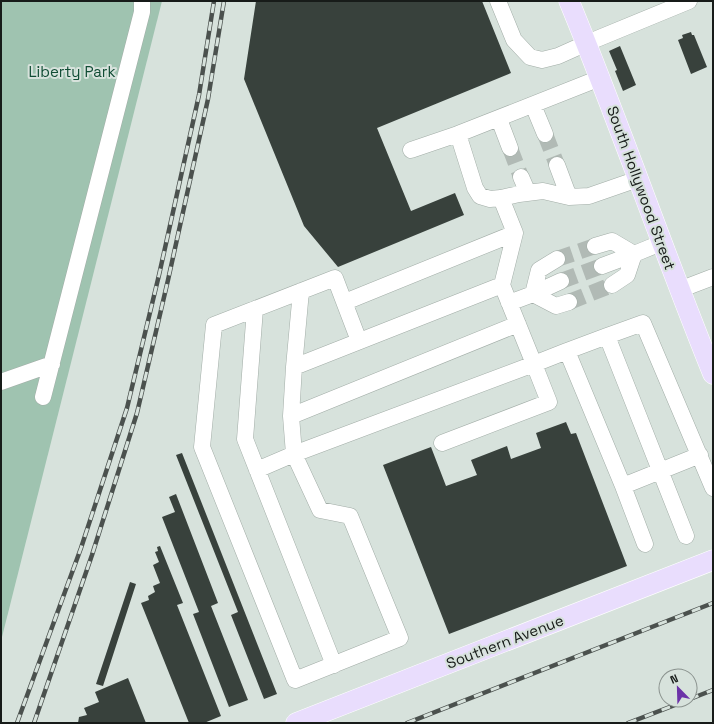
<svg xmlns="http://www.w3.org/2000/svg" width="714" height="724" font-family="'Space Grotesk',sans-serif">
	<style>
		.green { fill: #9fc3b0 }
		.building { fill: #38413c }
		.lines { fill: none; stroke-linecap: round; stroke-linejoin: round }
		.minor-tunnel { stroke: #b1bab5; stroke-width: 16; stroke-dasharray: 16 8; stroke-linecap: butt }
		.minor-casing { stroke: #a2ada7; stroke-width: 17 }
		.major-casing { stroke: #fff; stroke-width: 21 }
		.minor { stroke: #fff; stroke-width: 16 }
		.major { stroke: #e9ddfd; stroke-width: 20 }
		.rail-casing { stroke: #4b514e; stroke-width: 4.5 }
		.rail { stroke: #d7e2dc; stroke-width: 3; stroke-dasharray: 9; stroke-linecap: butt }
		.labels { text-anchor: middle; stroke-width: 4; stroke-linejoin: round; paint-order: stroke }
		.park-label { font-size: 15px; fill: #114d35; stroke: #d7e2dc }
		.street-label { font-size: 15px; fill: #171b19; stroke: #d7e2dc }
	</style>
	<rect width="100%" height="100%" fill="#d7e2dc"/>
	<path class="green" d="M1 1H162L1 641Z"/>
	<path class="building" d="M256 1H482L511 73 377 128 411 211 455 193 464 215 338 267 304 226 244 79Z
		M691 32 692 35H694L707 67 691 74 678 40 683 38 682 35Z
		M620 46 636 85 623 91 615 71 617 70 609 51Z
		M566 422 571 434 576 433 627 566 449 634 383 465 431 447 446 486 477 475 471 460 507 446 511 459 541 448 536 433Z
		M182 453 277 694 264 699 231 615 238 612 176 455Z
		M176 494 218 603 211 606 248 700 229 707 193 614 199 612 162 517 175 512 169 497Z
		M160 546 183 603 177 605 221 716 204 723H189L141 603 149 600 148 596 155 592 153 586 160 583 153 565 159 562 155 552 158 551 157 547Z
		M130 582 136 584 103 686 96 684Z
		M128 678 146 723H78L79 717 87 715 84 708 99 702 95 692Z"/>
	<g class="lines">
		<path class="minor-tunnel" d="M545 134 557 165
			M510 148 521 177
			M557 259 595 246
			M561 281 602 266
			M569 302 612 285"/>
		<g class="minor-casing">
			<path id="minor" d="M498 1 514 40 530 57 542 60 558 56 587 43 689 1
				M533 105 545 134
				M499 119 510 148
				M458 134 475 188 480 196 490 199 501 198 519 194 543 191 569 197 589 196 638 179
				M411 150 458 134 600 78
				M557 165 569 197
				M521 177 528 193
				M595 246 612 241 634 254
				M602 266 634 254
				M502 285 515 233
				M612 285 627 275 634 254 661 243
				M679 290 713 277
				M533 294 539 270 557 259
				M533 294 561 281
				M345 302 515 233 501 198
				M509 303 533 294 556 306 569 302
				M255 309 245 439 334 665
				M607 336 643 323 713 488
				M567 351 607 336 686 536
				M294 367 301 291
				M1 382 52 364
				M43 397 142 12V1
				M291 416 294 367 502 285 534 364 567 351 623 486 645 544
				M442 443 549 402 534 364 294 454 291 416 518 324
				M257 470 294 454 320 510 350 516 400 638 295 680 202 447 214 325 335 278 359 341
				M623 486 700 455"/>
		</g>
		<g class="major-casing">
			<path id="major" d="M569 1C620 124 663 251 713 374
				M296 723 713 560"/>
		</g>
		<use href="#minor" class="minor"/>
		<use href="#major" class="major"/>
		<g class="rail-casing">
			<path id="rail" d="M690 699 713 690
				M17 723 81 548 127 408 159 275 199 95 214 1
				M34 723 92 555 137 413 168 280 208 99 224 1
				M407 723 713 603
				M628 723 688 700"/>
		</g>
		<use href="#rail" class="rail"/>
	</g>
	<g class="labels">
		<g class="park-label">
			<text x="72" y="77">Liberty Park</text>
		</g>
		<g class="street-label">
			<text transform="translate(641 188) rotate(70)" y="5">South Hollywood Street</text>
			<text transform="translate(505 642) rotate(-21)" y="5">Southern Avenue</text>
		</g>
	</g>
	<rect width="714" height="724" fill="none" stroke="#171b19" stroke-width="4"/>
	<g transform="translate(678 688) rotate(337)"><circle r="19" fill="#d7e2dc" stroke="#8a928e"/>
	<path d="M0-3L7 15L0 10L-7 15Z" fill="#6c32a8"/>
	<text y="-6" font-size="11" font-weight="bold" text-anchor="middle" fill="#171b19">N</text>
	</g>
</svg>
